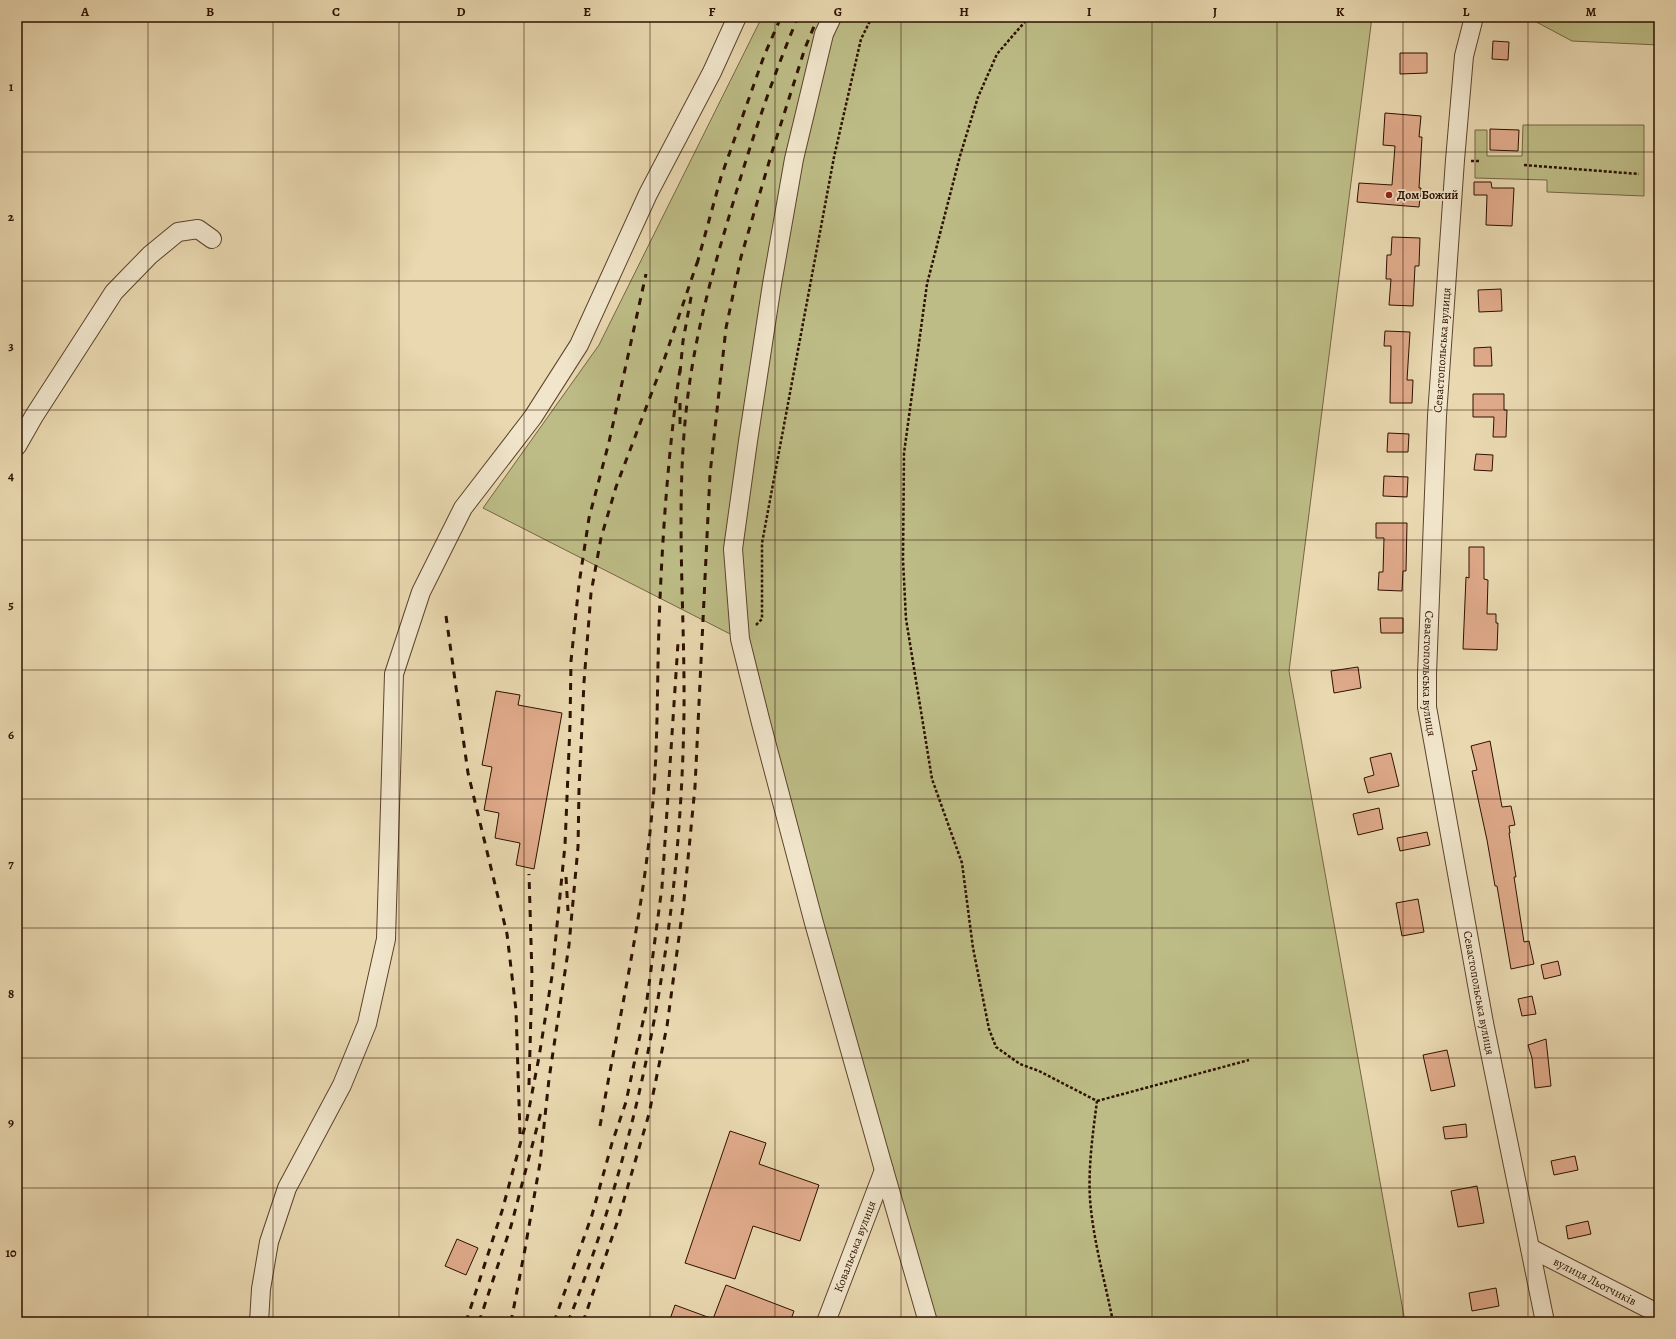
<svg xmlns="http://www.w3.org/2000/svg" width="1676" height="1339" font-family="Alegreya,serif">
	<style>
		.green { fill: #bdbc86; stroke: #766643 }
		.building { fill: #dfaa8a; stroke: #2e1100 }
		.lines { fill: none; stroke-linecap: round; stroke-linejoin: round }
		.minor-casing { stroke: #5d432c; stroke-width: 20 }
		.path { stroke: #2e1100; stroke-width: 2.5; stroke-dasharray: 3 2; stroke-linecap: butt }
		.minor { stroke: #f1e6cc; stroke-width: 18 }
		.rail { stroke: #2e1100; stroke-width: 3; stroke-dasharray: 7 7; stroke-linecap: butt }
		.grid { fill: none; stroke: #2e1100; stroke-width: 1; stroke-opacity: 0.55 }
		.poi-dot { fill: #8f2418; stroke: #f1e6cc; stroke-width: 1.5 }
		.labels { text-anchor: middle; stroke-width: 3.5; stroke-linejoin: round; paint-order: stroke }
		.poi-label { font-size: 12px; font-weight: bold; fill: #2e1100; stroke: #f1e6cc; text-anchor: start }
		.street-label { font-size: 12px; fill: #2e1100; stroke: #f1e6cc }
		.neatline { fill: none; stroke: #2e1100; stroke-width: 1.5 }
		.grid-label { font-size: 13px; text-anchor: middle; font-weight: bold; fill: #2e1100 }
	</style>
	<rect width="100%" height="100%" fill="#e9d8b0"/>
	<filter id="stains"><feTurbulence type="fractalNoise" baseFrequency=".005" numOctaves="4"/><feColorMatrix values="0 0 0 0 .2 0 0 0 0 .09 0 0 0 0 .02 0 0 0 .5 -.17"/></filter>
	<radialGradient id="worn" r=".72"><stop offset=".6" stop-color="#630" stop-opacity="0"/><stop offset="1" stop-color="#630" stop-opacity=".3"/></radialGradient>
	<path class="green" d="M762 17H1372L1289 671 1405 1322H928L740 639 483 508 599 345Z
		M1527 17H1659V45L1572 41Z
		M1523 125H1644V196L1547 192V180L1475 178V130H1487V156H1522Z"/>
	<path class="building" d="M1493 41 1509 42 1508 60 1492 59Z
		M1400 53H1427V73L1400 74Z
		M1385 113 1421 116 1419 137H1422L1419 188H1421L1419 207 1357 202 1359 183 1392 185 1395 146 1383 145Z
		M1490 129 1519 130 1518 151 1490 150Z
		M1474 182H1491L1492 188H1514L1512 226 1486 225 1487 195H1474Z
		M1392 237 1420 238 1419 266H1415L1413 306 1389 305 1391 279H1386L1387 255H1391Z
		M1501 289 1502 311 1479 312 1478 290Z
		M1385 331 1410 332 1407 380H1413L1412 403H1390L1391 346H1384Z
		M1491 347 1492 366H1474V348Z
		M1473 394H1504V410H1507L1506 437H1493L1494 417H1473Z
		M1388 433 1409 434 1408 452H1387Z
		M1476 454 1493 455 1492 471 1474 470Z
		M1384 476 1408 477 1407 497 1383 496Z
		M1376 523H1407L1406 571H1403L1402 591 1378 590 1379 572H1383L1384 538H1376Z
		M1469 547H1484V579L1488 580 1487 614H1496V623H1498L1497 650 1463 649 1466 577 1469 578Z
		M1380 618H1403V633H1381Z
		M1358 667 1361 688 1334 693 1331 671Z
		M496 691 520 695 518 705 562 713 534 869 516 865 520 843 495 838 499 813 484 810 492 767 482 765Z
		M1490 741 1502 807 1511 806 1515 825 1509 826 1510 833H1509L1516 877H1514L1524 942 1529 941 1534 964 1511 969 1497 886H1495L1487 840 1472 771 1477 770 1471 746Z
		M1391 753 1399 786 1368 793 1364 778 1374 775 1370 758Z
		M1379 808 1383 829 1358 835 1353 814Z
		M1427 832 1430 845 1400 851 1397 838Z
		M1418 899 1424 932 1402 936 1396 903Z
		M1558 961 1561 975 1544 979 1541 965Z
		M1532 996 1536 1014 1522 1016 1518 999Z
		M1546 1039 1551 1086 1535 1088 1532 1058 1528 1045Z
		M1447 1050 1455 1086 1431 1091 1423 1055Z
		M1466 1124 1467 1137 1445 1139 1443 1127Z
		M730 1131 766 1143 759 1164 819 1185 800 1241 753 1226 735 1279 685 1263Z
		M1575 1156 1578 1170 1554 1175 1551 1161Z
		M1477 1186 1484 1223 1458 1227 1451 1191Z
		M1588 1221 1591 1234 1568 1239 1566 1226Z
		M457 1239 478 1248 466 1275 445 1266Z
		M726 1285 794 1311 790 1322H669L675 1305 713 1319Z
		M1496 1288 1499 1306 1472 1311 1469 1293Z"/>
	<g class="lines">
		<g class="minor-casing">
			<g id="minor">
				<path d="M832 17 824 34 794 159 772 284 748 441 733 549 740 639 761 723 814 923 884 1170 928 1322"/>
				<path id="s1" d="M1474 17 1464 56 1455 160 1437 416 1427 674V707L1484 1023 1545 1322"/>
				<path d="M17 446 34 416 114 292 150 255 178 232 198 229 212 239"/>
				<path id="s2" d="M1530 1248 1659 1314"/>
				<path d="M259 1322 261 1289 269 1242 287 1188 342 1085 367 1024 386 939 394 674 421 592 463 508 533 417 579 345 648 194 712 72 737 17"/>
				<path id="s3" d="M826 1322 884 1170"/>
			</g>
		</g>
		<path class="path" d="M1029 17 997 54 978 97 960 156 927 284 904 453 903 560 906 619 932 779 962 863 973 948 989 1029 996 1047 1020 1064 1039 1071 1097 1101C1093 1132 1088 1167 1090 1199 1093 1240 1105 1281 1113 1322
			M1471 161H1480
			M1524 165 1639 174
			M756 625 762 619V543L834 157 861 39 872 17
			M1097 1101 1249 1060"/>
		<use href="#minor" class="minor"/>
		<path class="rail" d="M697 264 721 177 764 56 781 17
			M680 373 683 341 692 292
			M680 403V431
			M446 616 468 773 507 934 516 1010 520 1134
			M566 877 568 911
			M529 1085 532 976 529 874
			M600 1126C619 1018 644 910 653 801 658 742 657 683 659 625 662 539 668 453 680 369
			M466 1322 502 1211 527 1119 539 1057 552 976 565 845 570 725 571 661 579 584 589 518 609 442 646 274
			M479 1322 511 1226 541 1112
			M511 1322 525 1249 540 1163 549 1079 569 945 578 847 579 790 584 682 591 593 601 538 616 487 663 363 698 260
			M554 1322 592 1215 612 1143 626 1102 646 1007 662 887 678 643
			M568 1322C645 1128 681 920 684 712 685 609 675 506 687 403 694 341 710 280 728 220 748 151 770 83 798 17
			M583 1322 618 1220 649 1114 667 1026 684 900 695 787 710 474 726 328 741 257 772 152 805 48 818 17"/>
	</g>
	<path class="grid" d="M148 17V1322M273 17V1322M399 17V1322M524 17V1322M650 17V1322M775 17V1322M901 17V1322M1026 17V1322M1152 17V1322M1277 17V1322M1403 17V1322M1528 17V1322M17 152H1659M17 281H1659M17 410H1659M17 540H1659M17 670H1659M17 799H1659M17 928H1659M17 1058H1659M17 1188H1659"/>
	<circle class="poi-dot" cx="1389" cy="195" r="4"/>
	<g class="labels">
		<g class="poi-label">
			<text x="1397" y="199">Дом Божий</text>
		</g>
		<g class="street-label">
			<text transform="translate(1442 350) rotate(-86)" y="4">Севастопольська вулиця</text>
			<text dy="4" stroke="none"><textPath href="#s1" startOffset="659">Севастопольська вулиця</textPath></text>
			<text dy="4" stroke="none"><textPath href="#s1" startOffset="983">Севастопольська вулиця</textPath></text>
			<text dy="4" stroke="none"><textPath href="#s3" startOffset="81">Ковальська вулиця</textPath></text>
			<text dy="4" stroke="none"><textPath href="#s2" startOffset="73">вулиця Льотчиків</textPath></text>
		</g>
	</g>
	<rect width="1676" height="1339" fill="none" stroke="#e9d8b0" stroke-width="44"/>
	<rect x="22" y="22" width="1632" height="1295" class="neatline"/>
	<g class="grid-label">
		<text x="85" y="16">A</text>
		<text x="210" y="16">B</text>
		<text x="336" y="16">C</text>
		<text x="461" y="16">D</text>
		<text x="587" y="16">E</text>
		<text x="712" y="16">F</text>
		<text x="838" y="16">G</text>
		<text x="964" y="16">H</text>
		<text x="1089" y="16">I</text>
		<text x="1215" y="16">J</text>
		<text x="1340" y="16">K</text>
		<text x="1466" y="16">L</text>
		<text x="1591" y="16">M</text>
		<text x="11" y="91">1</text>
		<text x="11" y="221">2</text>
		<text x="11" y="350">3</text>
		<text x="11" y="480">4</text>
		<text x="11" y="609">5</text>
		<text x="11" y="739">6</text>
		<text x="11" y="868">7</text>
		<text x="11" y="998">8</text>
		<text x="11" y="1127">9</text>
		<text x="11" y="1257">10</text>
	</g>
	<rect width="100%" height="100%" filter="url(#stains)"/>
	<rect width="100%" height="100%" fill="url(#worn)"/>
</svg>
